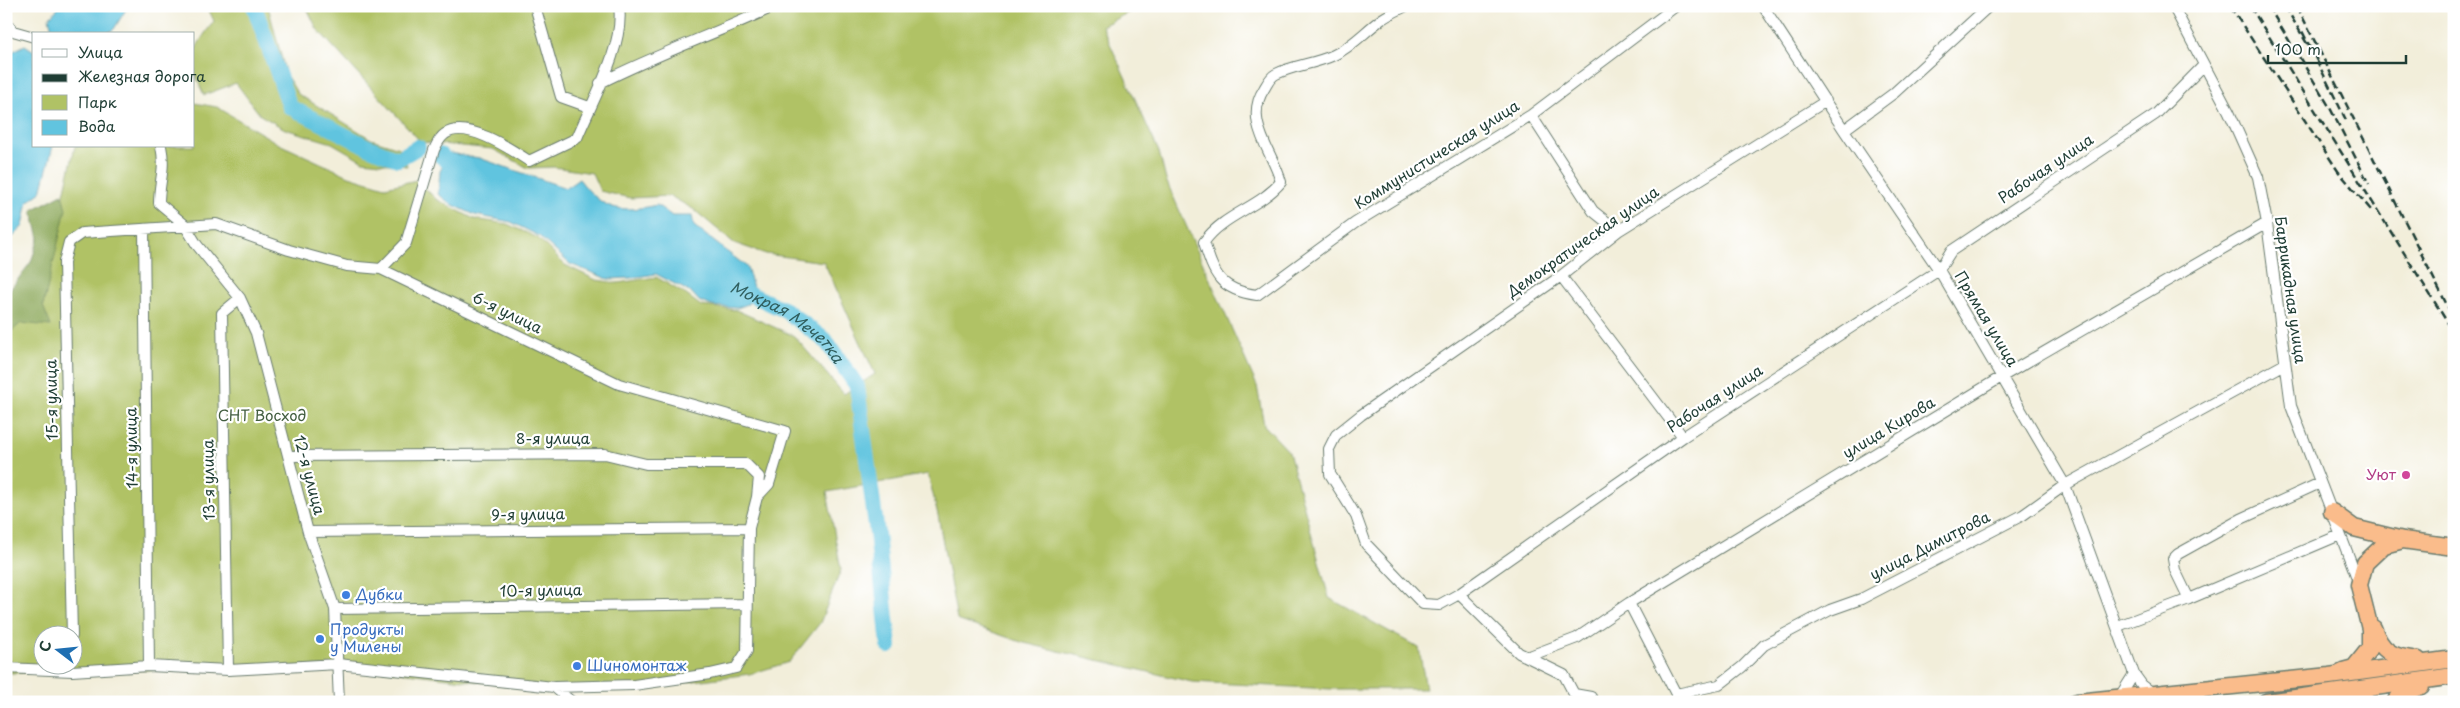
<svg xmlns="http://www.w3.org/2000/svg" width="2460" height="708" font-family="'Playpen Sans',sans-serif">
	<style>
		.green { fill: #b0c265; stroke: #68804c; fill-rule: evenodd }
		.forest { fill: #8ca85a; stroke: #567247 }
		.water { fill: #61c4df; stroke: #40808a }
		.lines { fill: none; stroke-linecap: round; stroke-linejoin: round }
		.river { stroke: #61c4df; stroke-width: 16 }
		.minor-casing { stroke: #697b6e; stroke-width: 12 }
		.trunk-casing { stroke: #697b6e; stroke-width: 19 }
		.minor { stroke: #fff; stroke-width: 10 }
		.trunk { stroke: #fabc8b; stroke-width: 16 }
		.rail { stroke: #1f3d34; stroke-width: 2.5; stroke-dasharray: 8 4; stroke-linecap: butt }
		.hotel-dot { fill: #d1479c; stroke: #fff; stroke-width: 2 }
		.shop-dot { fill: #3f7fe0; stroke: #fff; stroke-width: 2 }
		.labels { text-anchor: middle; stroke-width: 4.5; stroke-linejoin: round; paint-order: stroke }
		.street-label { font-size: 15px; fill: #1f3d34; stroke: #fff }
		.park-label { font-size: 15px; fill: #435e40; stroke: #fff }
		.hotel-label { font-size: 15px; fill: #b23c85; stroke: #fff; text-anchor: end }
		.shop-label { font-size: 15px; fill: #366cbe; stroke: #fff; text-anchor: start }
		.water-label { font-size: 16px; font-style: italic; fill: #305f5f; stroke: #fff }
	</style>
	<rect width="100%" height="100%" fill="#fff"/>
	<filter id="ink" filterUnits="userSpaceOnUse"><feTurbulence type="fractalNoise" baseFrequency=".02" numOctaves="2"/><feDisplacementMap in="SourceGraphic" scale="10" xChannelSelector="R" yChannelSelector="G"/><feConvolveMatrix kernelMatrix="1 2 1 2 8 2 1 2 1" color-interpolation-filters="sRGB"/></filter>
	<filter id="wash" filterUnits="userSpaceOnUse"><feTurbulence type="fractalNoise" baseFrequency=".0096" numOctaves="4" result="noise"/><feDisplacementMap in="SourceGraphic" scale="20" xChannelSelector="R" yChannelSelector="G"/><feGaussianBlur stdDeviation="1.12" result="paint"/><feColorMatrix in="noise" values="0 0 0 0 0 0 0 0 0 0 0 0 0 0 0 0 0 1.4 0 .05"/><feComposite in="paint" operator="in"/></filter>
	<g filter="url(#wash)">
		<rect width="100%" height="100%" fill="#f2eeda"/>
		<path class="green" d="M207 6H268L286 75 298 94 371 139 402 149 407 166 363 161 332 143 285 129 260 115 236 83 204 95C187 58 191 52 214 21Z
			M306 6H1141L1102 26 1159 152 1166 180 1257 386 1264 425 1289 452 1329 598 1419 648 1426 689H1332L1192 682 1024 643 957 620 938 515 928 474 827 492 841 570 820 623 789 662 750 674 637 688 552 691 351 666 6 673V326L51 251 75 146H194V103L217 107 279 144 349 176 385 187 417 180 436 199 474 219 507 224 538 238 565 265 596 280 618 283 656 277 685 294 701 306 736 310 794 336 844 394 875 374 824 262 766 254 734 243 693 209 670 196 630 198 600 191 592 173 554 167 528 168 493 149 421 142 317 29ZM42 636H72V666H42Z"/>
		<path class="forest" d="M62 194 66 209 43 306 51 326 21 323 6 336V295L31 262 39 238 32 210Z"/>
		<path class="water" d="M60 6H128L114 29 106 34H75L64 28 52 29 49 18Z
			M25 45 34 51V146H53L41 192 28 201 23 226 11 239 10 264 6 267V55Z
			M450 153 479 158 566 188 579 179C604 211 618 213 657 205L672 216H692L694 226 747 267 753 287 748 304 737 308 712 306 699 301 692 293 656 274 630 278 608 279 570 264 539 236 511 222 475 215 451 204 438 194 440 171Z"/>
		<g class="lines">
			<g class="river">
				<path d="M254 6 290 107 368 147 398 159 418 147"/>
				<path d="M440 155 462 173"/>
				<path id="s1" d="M730 285 785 310 826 341 857 386 877 533 889 646"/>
			</g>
		</g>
	</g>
	<g filter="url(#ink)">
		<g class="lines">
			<g class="minor-casing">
				<path id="minor" d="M535 6 561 97 589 107
					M1406 6C1398 10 1389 14 1382 19 1365 31 1353 46 1334 55 1315 64 1294 65 1276 74 1270 77 1267 84 1264 89 1243 121 1273 152 1281 182 1259 208 1224 214 1204 242 1214 275 1220 290 1257 295L1355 223 1531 115 1676 6
					M1763 6 1844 130 1939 270 2065 485 2134 674 2142 685 2154 694
					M2173 6 2229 112 2258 177 2267 223 2291 406 2359 583
					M6 22 13 31 34 37
					M600 83C657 54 717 33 775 6
					M1826 101 1618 231 1561 276 1361 415 1336 435 1329 449 1330 474 1356 516 1366 544 1423 604 1439 605 1459 594 1683 437 1939 270 1951 251 2156 114 2204 65
					M1531 115 1593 211 1618 231
					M1844 130 1894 93 1989 6
					M161 146C166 170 159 180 159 203L184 224 197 245 240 298 256 333 308 532 335 609 339 702
					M144 229 149 666
					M381 269 406 243 434 150C437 144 439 138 445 134 466 119 511 149 529 161L577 138C592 101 625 46 619 6
					M1561 276 1683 437
					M308 532 749 528
					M1459 594 1519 653 1564 675 1574 694 1591 697 1593 702
					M2189 599 2175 570 2173 559 2178 554 2241 519 2320 483
					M1629 603 1676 694 1719 685 1742 667 1764 645 1830 610 1861 599 2023 515 2065 485 2285 364
					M335 609 747 604
					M2118 626 2189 599 2340 535
					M72 636 64 262 69 242 82 233 216 224 289 250 347 266 381 269 619 384 785 431 769 484 757 497
					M1527 657 1577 638 1629 603 2003 376 2267 223
					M6 668 72 671 149 666 228 670 338 664 554 687 634 685 710 674 736 668 747 651 749 528 757 497 759 477 746 464H646L605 454 289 456
					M228 670 222 313 240 298
					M554 687 572 702
					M2115 698 2122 693 2134 674"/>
			</g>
			<g class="trunk-casing">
				<path id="trunk" d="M2332 512 2354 528 2403 540 2454 547
					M2373 628C2382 653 2392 657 2418 660
					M2343 671 2354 668 2370 648V629L2359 585 2365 563 2384 545 2403 540
					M2343 696 2367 702
					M2077 702 2329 676 2454 659
					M2266 702 2454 676
					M2395 702 2400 696 2421 686"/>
			</g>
			<use href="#minor" class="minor"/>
			<use href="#trunk" class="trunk"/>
			<path class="rail" d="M2230 6 2338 171 2371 210
				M2250 6 2454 333
				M2268 6 2329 106 2369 184
				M2285 6 2316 59 2302 31
				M2297 6 2454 319
				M2316 59 2347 122"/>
		</g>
	</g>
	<circle class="hotel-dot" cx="2406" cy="475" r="5"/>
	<g class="shop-dot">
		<circle cx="346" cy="595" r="5"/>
		<circle cx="320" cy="639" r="5"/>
		<circle cx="577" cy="666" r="5"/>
	</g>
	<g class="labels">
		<g class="street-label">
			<text transform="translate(1437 155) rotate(-32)" y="5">Коммунистическая улица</text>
			<text transform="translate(2046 169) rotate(-34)" y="5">Рабочая улица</text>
			<text transform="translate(1583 242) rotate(-35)" y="5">Демократическая улица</text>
			<text transform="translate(2290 290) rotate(82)" y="5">Баррикадная улица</text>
			<text transform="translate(507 313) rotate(26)" y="5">6-я улица</text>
			<text transform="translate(1986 319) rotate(59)" y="5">Прямая улица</text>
			<text transform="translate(1715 399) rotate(-33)" y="5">Рабочая улица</text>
			<text transform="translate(52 400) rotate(-91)" y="5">15-я улица</text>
			<text transform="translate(1889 428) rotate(-31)" y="5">улица Кирова</text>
			<text x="553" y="444">8-я улица</text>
			<text transform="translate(132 448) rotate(-91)" y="5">14-я улица</text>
			<text transform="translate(309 475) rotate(75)" y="5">12-я улица</text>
			<text transform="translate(209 480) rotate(-91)" y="5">13-я улица</text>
			<text transform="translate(528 515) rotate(-1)" y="5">9-я улица</text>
			<text transform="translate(1930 546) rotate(-27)" y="5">улица Димитрова</text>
			<text transform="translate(541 591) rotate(-1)" y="5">10-я улица</text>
		</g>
		<g class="park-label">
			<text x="262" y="421">СНТ Восход</text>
		</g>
		<g class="hotel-label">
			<text x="2396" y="480">Уют</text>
		</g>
		<g class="shop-label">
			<text x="356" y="600">Дубки</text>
			<text x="330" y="635">Продукты<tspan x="330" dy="17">у Милены</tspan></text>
			<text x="587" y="671">Шиномонтаж</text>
		</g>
		<g class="water-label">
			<text dy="6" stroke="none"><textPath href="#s1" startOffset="69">Мокрая Мечетка</textPath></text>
		</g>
	</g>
	<rect width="2460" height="708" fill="none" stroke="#fff" stroke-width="25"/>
	<rect x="32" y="32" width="162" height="115" fill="#ffffff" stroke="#a5b1ae"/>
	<rect x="42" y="49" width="25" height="8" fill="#ffffff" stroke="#a5b1ae"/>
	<text x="78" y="58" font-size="15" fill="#1f3d34">Улица</text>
	<rect x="42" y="74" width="25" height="8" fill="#1f3d34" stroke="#a5b1ae"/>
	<text x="78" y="82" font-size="15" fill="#1f3d34">Железная дорога</text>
	<rect x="42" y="95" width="25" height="15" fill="#b0c265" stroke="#a5b1ae"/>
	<text x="78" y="108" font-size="15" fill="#1f3d34">Парк</text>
	<rect x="42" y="120" width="25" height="15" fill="#61c4df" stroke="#a5b1ae"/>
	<text x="78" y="132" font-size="15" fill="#1f3d34">Вода</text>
	<g transform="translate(58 650) rotate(286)"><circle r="24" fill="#ffffff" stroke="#a5b1ae"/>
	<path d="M0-4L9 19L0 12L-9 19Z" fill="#1f6fb2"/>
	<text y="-8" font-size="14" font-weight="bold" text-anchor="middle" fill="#1f3d34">С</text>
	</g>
	<path d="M2268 55v8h138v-8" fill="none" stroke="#1f3d34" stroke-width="2.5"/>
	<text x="2275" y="55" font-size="15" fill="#1f3d34" stroke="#ffffff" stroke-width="4" paint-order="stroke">100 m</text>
</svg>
